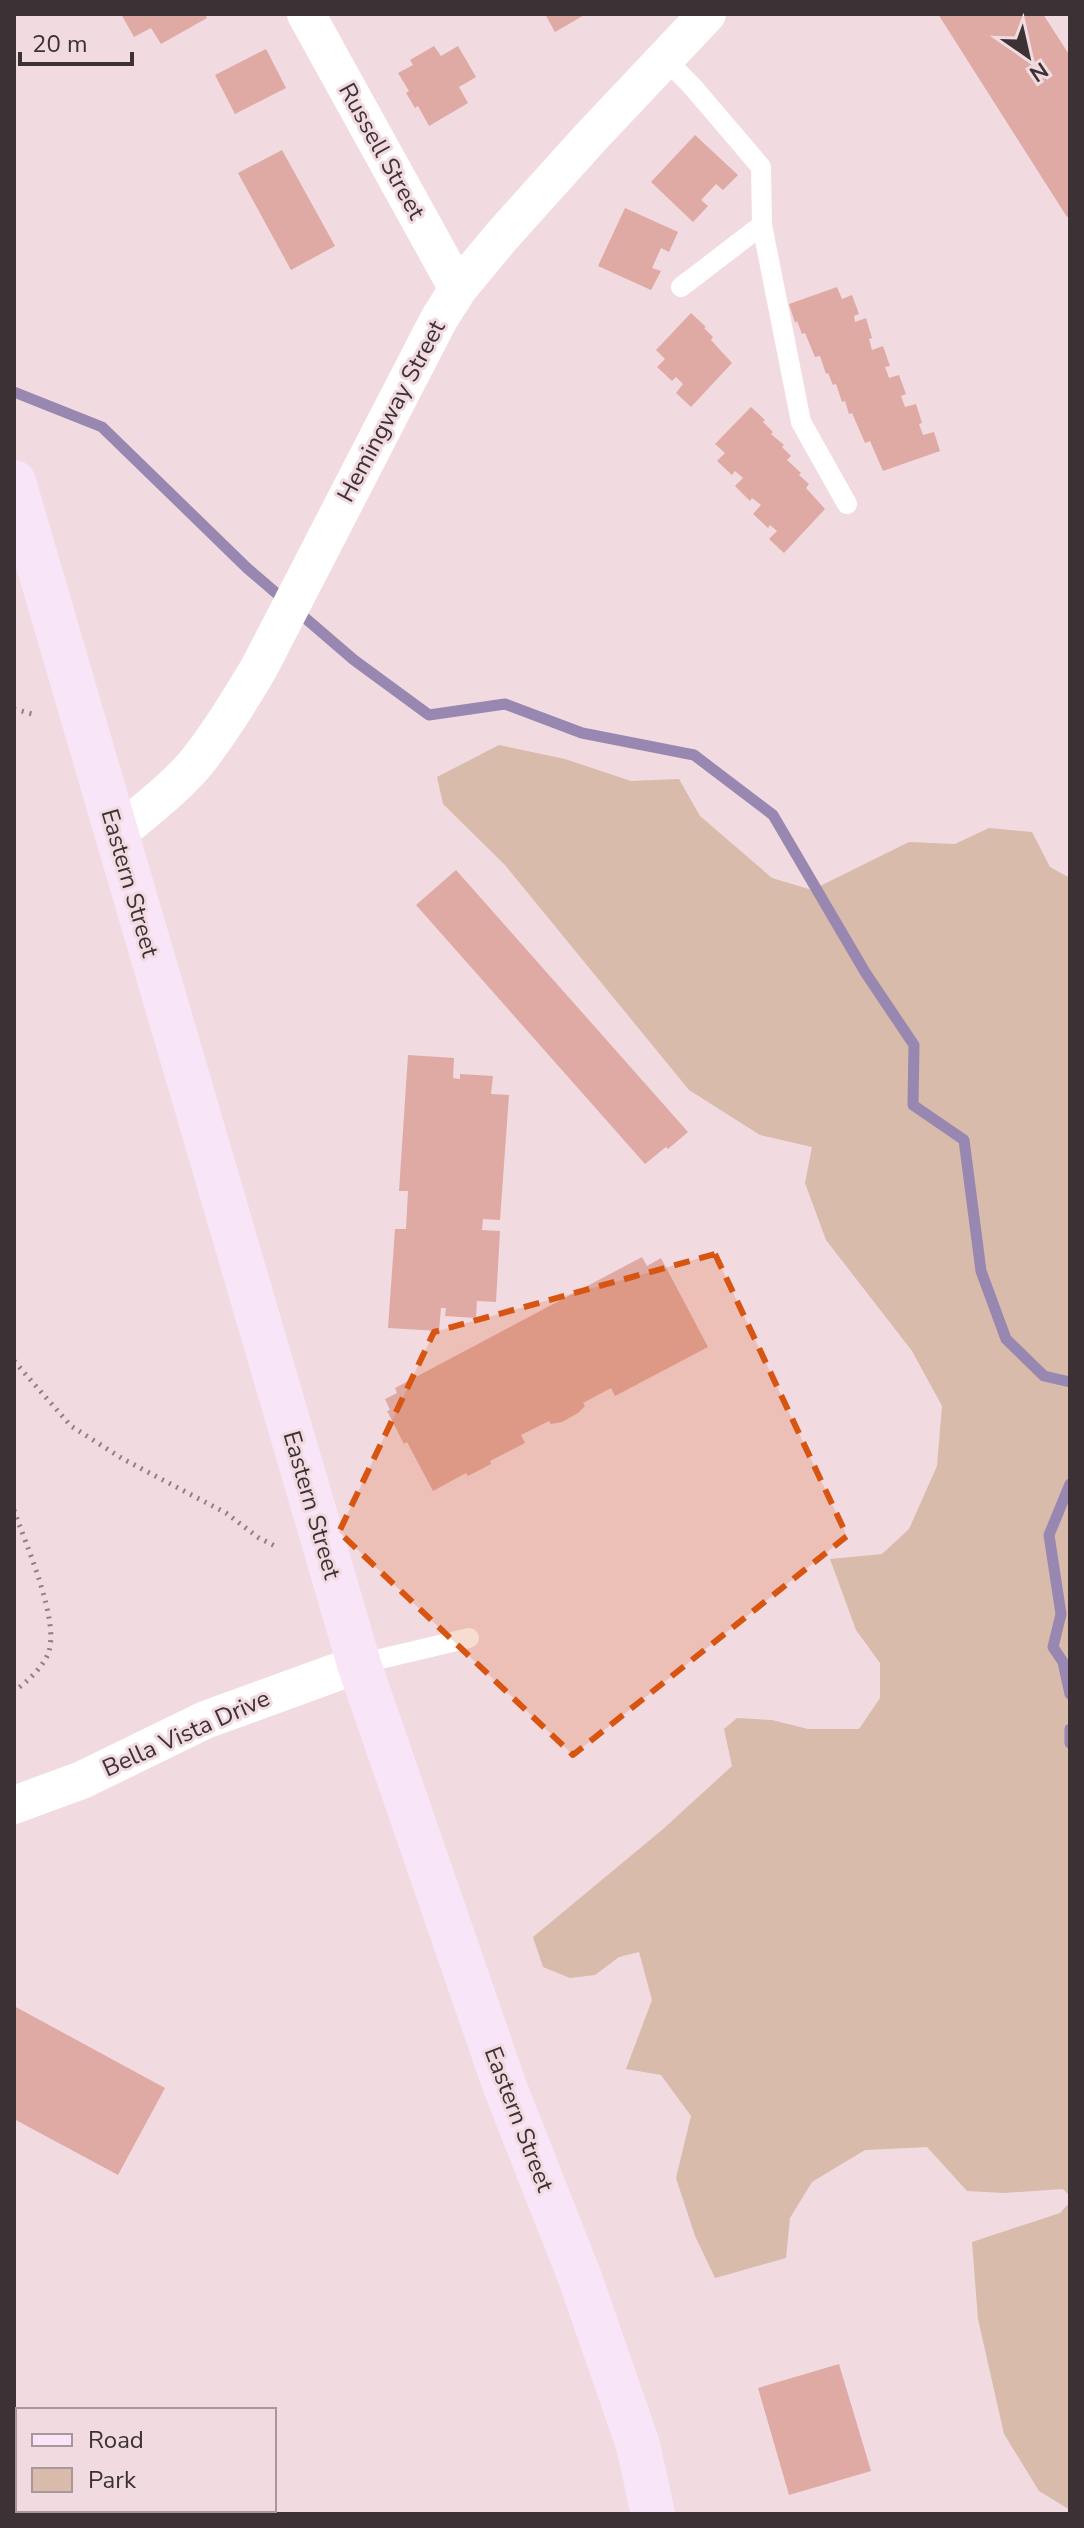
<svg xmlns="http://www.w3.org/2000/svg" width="1084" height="2528" font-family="'Nunito Sans',sans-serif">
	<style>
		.green { fill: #d8bbaa }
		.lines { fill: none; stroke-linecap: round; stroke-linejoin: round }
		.stream { stroke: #9787b1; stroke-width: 11 }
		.building { fill: #dfaaa4 }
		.path { stroke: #908085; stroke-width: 5; stroke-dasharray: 2 6; stroke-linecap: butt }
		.lane { stroke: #fff; stroke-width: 20 }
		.street { stroke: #fff; stroke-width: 38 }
		.secondary { stroke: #f8e5f7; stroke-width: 44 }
		.marked { fill: #d75510; fill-opacity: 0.2; stroke: #d75510; stroke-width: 6; stroke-dasharray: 16 10; stroke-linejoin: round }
		.labels { text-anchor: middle; stroke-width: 6; stroke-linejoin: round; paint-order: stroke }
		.street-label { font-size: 24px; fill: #3c3235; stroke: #f2dae1 }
	</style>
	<rect width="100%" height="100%" fill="#f2dae1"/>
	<path class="green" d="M499 745 565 759 631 781 679 779 700 816 772 878 812 890 909 842 955 844 989 828 1032 832 1050 867 1070 878V2196L1063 2189 1004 2193 967 2191 927 2147 865 2150 812 2182 790 2218 786 2258 715 2278 695 2236 676 2178 691 2116 661 2075 626 2069 652 2000 639 1952 619 1957 595 1975 570 1978 543 1967 533 1937 662 1830 732 1766 724 1729 737 1718 772 1720 808 1729H859L880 1698V1663L856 1630 830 1559 882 1554 909 1529 937 1466 942 1406 912 1351 826 1240 805 1183 812 1147 760 1135 689 1090 505 865 443 804 437 777Z
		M1070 2202V2510L1039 2491 1004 2434 978 2319 972 2242 1060 2213Z"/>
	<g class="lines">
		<path class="stream" d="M14 392 102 427 247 568 354 660 429 715 505 704 582 733 694 755 773 815 865 972 914 1045 913 1105 964 1140 981 1271 1006 1339 1044 1376 1070 1382
			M1070 1484 1049 1535 1061 1614 1053 1647 1063 1662 1070 1694
			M1070 1729V1743"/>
	</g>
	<path class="building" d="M121 14H205L207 18 161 44 151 28 134 37Z
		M545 14H586L555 32Z
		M938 14H1043L1070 56V215L1067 217Z
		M434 46 441 56 458 46 476 77 459 87 468 103 429 126 418 106 415 108 406 93 409 91 398 73 413 65 410 60Z
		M266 49 286 88 235 114 215 75Z
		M695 135 738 175 723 190 716 184 701 200 708 206 693 222 651 182Z
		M282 150 335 246 291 270 238 173Z
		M625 208 678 232 669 252 661 248 652 268 661 271 651 290 598 266Z
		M837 287 842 299 852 295 859 314 854 316 855 322 866 318 872 338 869 339 872 350 883 346 890 366 885 367 889 378 899 375 906 394 901 396 905 407 916 404 922 423 919 424 923 435 934 432 940 451 883 471 870 441 865 443 852 413 849 414 845 401 842 402 836 384 833 385 828 373 826 374 820 356 815 357 805 333 802 334 797 321 795 323 789 304Z
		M691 313 706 327 704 328 713 337 711 340 732 363 691 407 676 393 683 384 676 377 672 381 657 367 665 359 656 350Z
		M751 407 765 420 763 422 773 432 771 434 784 445 782 447 791 456 787 460 801 473 799 475 809 484 806 488 825 509 784 553 769 539 777 531 770 525 768 528 753 514 761 505 752 498 750 501 735 486 743 478 735 471 732 475 717 461 725 453 715 444Z
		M456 870 688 1132 668 1149 666 1147 645 1164 416 905Z
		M408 1055 454 1058 453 1078 460 1079V1074L493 1076 491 1094 509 1095 500 1220 483 1219 482 1230 500 1231 496 1302 477 1301 476 1318 445 1316 446 1308H441L439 1331 388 1328 395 1229H406L408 1191H399Z
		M642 1257 647 1266 661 1258 708 1347 615 1396 611 1388 583 1403 585 1406 578 1413 562 1422 551 1424 549 1421 521 1435 525 1443 490 1461 491 1464 468 1476 466 1473 433 1491 407 1442 404 1444 387 1411 390 1410 385 1399 397 1393 395 1388Z
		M14 2006 165 2088 118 2175 14 2119Z
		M839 2364 871 2471 789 2495 758 2388Z"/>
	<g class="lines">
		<path class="path" d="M14 709 32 714
			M14 1361 71 1426 123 1459 226 1513 259 1538 277 1547
			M14 1510C25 1543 61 1622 48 1654 42 1668 26 1683 14 1691"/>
		<path class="lane" d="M665 59 692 86 761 167 762 225 801 422 847 504
			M681 287 762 225
			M359 1664 469 1638
			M99 2510 101 2514"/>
		<path class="street" d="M306 14 458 289
			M116 835C143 812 173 790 196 763 220 733 239 701 259 668L439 319 458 289 501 237 590 138 707 14
			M14 1805 82 1780 205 1720 359 1664"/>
		<path class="secondary" d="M14 482 359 1664 505 2087 580 2278 638 2445 653 2514"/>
	</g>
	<path class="marked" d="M715 1254 847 1536 573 1755 339 1532 434 1332Z"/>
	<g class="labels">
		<g class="street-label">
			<text transform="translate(382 151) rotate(61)" y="8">Russell Street</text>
			<text transform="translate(391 411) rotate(-62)" y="8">Hemingway Street</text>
			<text transform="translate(130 883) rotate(74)" y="8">Eastern Street</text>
			<text transform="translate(312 1505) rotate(74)" y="8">Eastern Street</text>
			<text transform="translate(186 1733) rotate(-24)" y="8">Bella Vista Drive</text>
			<text transform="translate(519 2119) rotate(69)" y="8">Eastern Street</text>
		</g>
	</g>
	<rect width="1084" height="2528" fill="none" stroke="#3c3235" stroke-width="32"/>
	<rect x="16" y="2408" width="260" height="104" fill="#f2dae1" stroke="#a9979c" stroke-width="2"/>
	<rect x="32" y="2434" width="40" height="12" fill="#f8e5f7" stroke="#a9979c" stroke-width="2"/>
	<text x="88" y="2448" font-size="24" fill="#3c3235">Road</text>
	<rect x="32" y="2468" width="40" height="24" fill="#d8bbaa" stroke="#a9979c" stroke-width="2"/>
	<text x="88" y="2488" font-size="24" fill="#3c3235">Park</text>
	<g transform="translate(1028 56) rotate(146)" stroke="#f2dae1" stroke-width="6" paint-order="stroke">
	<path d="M0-6L14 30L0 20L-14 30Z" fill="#3c3235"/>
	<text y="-12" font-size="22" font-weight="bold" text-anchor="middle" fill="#3c3235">N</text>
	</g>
	<path d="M20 52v12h112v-12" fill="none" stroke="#3c3235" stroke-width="4"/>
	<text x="32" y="52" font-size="24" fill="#3c3235" stroke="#f2dae1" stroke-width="6" paint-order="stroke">20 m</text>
</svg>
